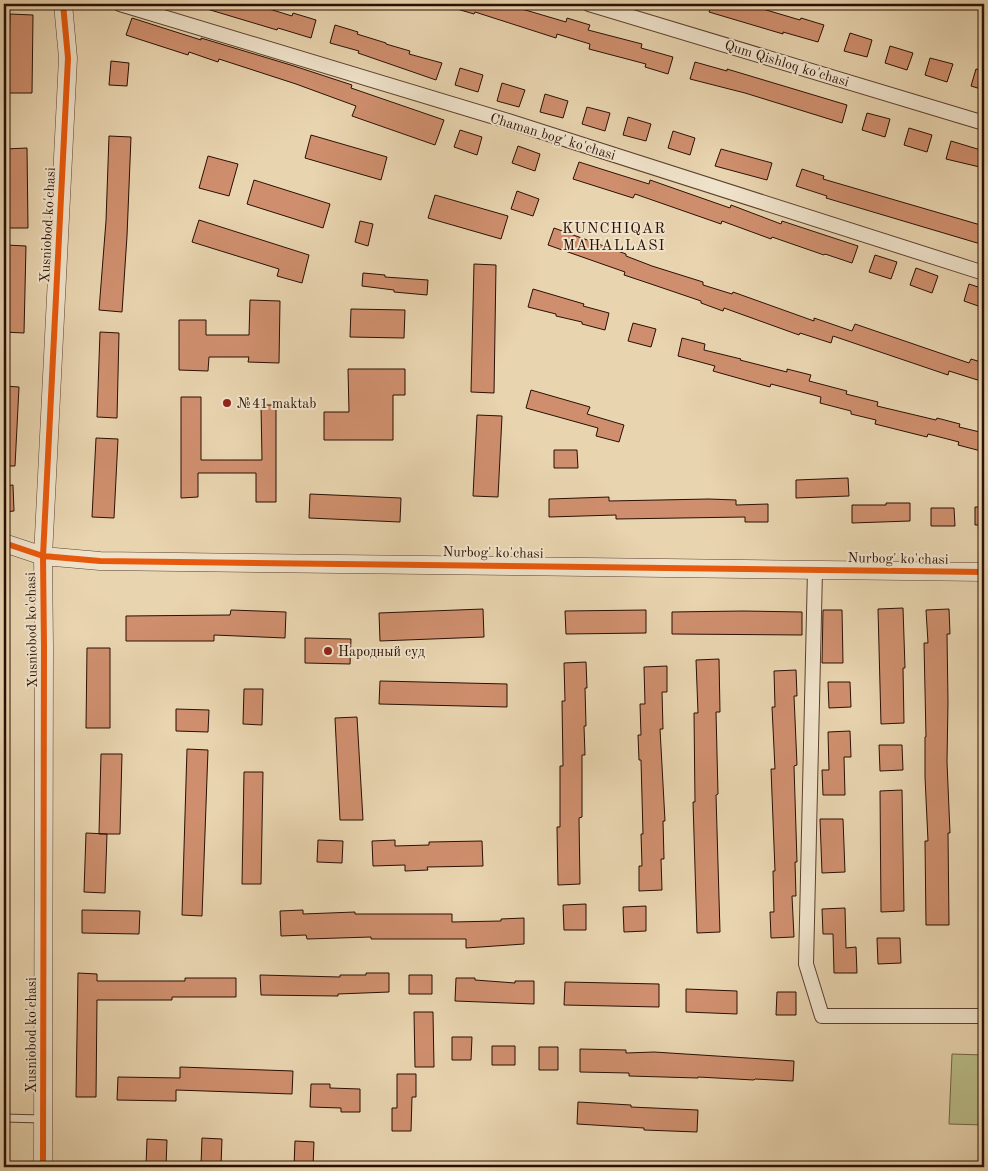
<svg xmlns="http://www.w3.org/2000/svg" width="988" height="1171" font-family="'Old Standard TT',serif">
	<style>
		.pitch { fill: #b9bc88; stroke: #726646 }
		.building { fill: #cf8f6e; stroke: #2a0f03 }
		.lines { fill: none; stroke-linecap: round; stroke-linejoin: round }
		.service-casing { stroke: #5a402e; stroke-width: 9 }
		.minor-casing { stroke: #5a402e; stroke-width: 16 }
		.tertiary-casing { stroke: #5a402e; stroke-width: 19 }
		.service { stroke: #f0e3cb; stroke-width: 7 }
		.minor { stroke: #f0e3cb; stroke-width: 14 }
		.tertiary { stroke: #f0e3cb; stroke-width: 18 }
		.cycleway-casing { stroke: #f0e3cb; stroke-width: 9 }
		.cycleway { stroke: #e8590c; stroke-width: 6 }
		.poi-dot { fill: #8f2418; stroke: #f0e3cb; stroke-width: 2 }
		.labels { text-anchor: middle; stroke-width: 4; stroke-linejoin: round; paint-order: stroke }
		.street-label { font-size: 14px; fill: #2a0f03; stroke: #f0e3cb }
		.poi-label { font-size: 14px; fill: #2a0f03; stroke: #f0e3cb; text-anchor: start }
		.neighbourhood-label { font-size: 15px; letter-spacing: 1px; fill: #2a0f03; stroke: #f0e3cb }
	</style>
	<rect width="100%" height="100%" fill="#e8d4af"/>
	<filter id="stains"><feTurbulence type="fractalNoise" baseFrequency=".004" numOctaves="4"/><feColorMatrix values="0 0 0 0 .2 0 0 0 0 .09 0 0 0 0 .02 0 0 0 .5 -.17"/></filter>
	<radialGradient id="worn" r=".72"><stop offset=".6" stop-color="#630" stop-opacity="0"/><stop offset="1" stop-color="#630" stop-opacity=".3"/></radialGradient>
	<path class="pitch" d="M952 1054 984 1055V1125L949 1124Z"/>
	<path class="building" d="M197 4H253L292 16 293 13 316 20 311 38 278 28 277 30 197 6Z
		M448 4H505L566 22 567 18 590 25 588 30 642 44 641 48 673 57 668 74 645 67 646 64 589 49 590 44 557 34 556 38 475 12 474 14 447 6Z
		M712 4H746L800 20 801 18 824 25 818 42 783 32V34L709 12Z
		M10 14 33 15 32 93H8Z
		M132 18 201 40V38L294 66 352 85 351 88 444 120 435 145 352 116 356 106 296 84 219 59 218 62 189 52 188 55 126 35Z
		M335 25 358 32 357 34 386 43V44L410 51 409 54 442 63 436 80 358 53 359 51 330 43Z
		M850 33 872 40 867 57 844 51Z
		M890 46 913 53 907 70 885 63Z
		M930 58 953 64 947 82 925 75Z
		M111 61 129 63 127 86 109 85Z
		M695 62 727 71V69L847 105 842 123 745 93 690 79Z
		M460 68 483 75 478 92 455 85Z
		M976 69 984 71V90L971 86Z
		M502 83 525 90 519 107 497 101Z
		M545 94 568 101 563 118 540 112Z
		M587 107 610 113 605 131 582 124Z
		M867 113 890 119 885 137 862 130Z
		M628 117 651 124 646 141 623 135Z
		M909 128 932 135 927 152 904 145Z
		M460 130 482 137 477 155 454 147Z
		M673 131 695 138 690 155 668 148Z
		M311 135 387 157 381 180 305 158Z
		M109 136 131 137 127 236 122 312 99 310 106 221Z
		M951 141 984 151V168L946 159Z
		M518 146 540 154 535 171 512 163Z
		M27 148 28 228H6L5 149Z
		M721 149 772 163 767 180 715 166Z
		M208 156 238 164 229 196 199 188Z
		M579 162 649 184 650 180 730 208 731 205 781 224 782 221 858 246 852 263 825 254 824 255 772 237 771 239 722 221 721 224 635 194 633 198 573 179Z
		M802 169 824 176 823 179 984 226V245L826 198 827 196 796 186Z
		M254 180 330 204 323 228 247 204Z
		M517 191 539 199 533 216 511 209Z
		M435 195 508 216 501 239 428 218Z
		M199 220 309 255 302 283 277 276 279 269 192 242Z
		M360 221 373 224 368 246 355 242Z
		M554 228 626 254V256L652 266 703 282V285L732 294 733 292 814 321V318L852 331 855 324 969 363 971 359 984 363V382L949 371 948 375 833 336 831 343 800 333 799 335 724 308 723 311 701 303V301L648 283 624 275 625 272 548 245Z
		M6 245 26 246 24 333 4 332Z
		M875 255 897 262 891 279 869 272Z
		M474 264 496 265 494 393 471 392Z
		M916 268 938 276 932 293 910 285Z
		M363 273 385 275V277L428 280 427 295 394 292V290L362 286Z
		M969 284 984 289V308L964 301Z
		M533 289 584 304 583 306 609 313 605 330 582 324V322L556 316V314L528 307Z
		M250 300 280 301 279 363 248 362 249 357H209L208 371 179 370V320H206V335H249Z
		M351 309 405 310 404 338 350 337Z
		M633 323 656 329 651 347 628 341Z
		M100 332 119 333 117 418 97 417Z
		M682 338 705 344 704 350 741 359 740 360 787 372V369L811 375 809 381 847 391 846 394 878 402 877 406 936 420 937 418 960 424 959 427 984 433 981 451 958 445 959 442 928 434 927 437 875 424 876 420 851 414V411L820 403 821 397 771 384 770 387 713 371 715 366 678 356Z
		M348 369H405V395H393V440H324V412H349Z
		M4 386 19 387 15 466H4Z
		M531 390 590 407 587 414 624 425 619 442 596 436 598 428 526 408Z
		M181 397H201V460H262L261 405H276V502H256V473H198V497L181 498Z
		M477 415 502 416 498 497 473 496Z
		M96 438 118 439 114 518 92 517Z
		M554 450H577L578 468H554Z
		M848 478 849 496 796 498V480Z
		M13 485 14 511 4 512V486Z
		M310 494 401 498 400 522 309 518Z
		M609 497V501L709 499 736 500V505L768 504V522H745V517L616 519V515L549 517V499Z
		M886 503H910V521L852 523V505H886Z
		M975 507H984V525H975Z
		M931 508H954L955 526H931Z
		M903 608 905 668H903L904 723 881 724 878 609Z
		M483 609 484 637 380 641 379 613Z
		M949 609 950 634H947L948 702 947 762 950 833H948L949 925H926L925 841H928L925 777V737H926L924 643H928L926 610Z
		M231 610 286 612 285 638 214 635V641H126V616L230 615Z
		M646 610V633L566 634 565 611Z
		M823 610H842L843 663H822Z
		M743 611 802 612V635L672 634V612Z
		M305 638 351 639 350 664 305 663Z
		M87 648H110V728H86Z
		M719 659 720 712H716L718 794 716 795 720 932 697 933 693 802H695L694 713H698L696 660Z
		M586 662 587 688H585L586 726H584L585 755H582V817L579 818 580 884 558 885 557 827H560V766H563L562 701H565L564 663Z
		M667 666V692H662L663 729H660L665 821H663L664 859H661L662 890 639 891V866H642L641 834H643L641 760H639L638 735H641L640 704H645L644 667Z
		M796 670 797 696H794L797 765 794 766 797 862H795L796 896H792L794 937 771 938 770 912H774L773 871H775L771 769H775L772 707H775L774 671Z
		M380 681 507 684V707L379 704Z
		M828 682H850L851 707 829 708Z
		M244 689H263L262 725 243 724Z
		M176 709 209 710 208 732 176 731Z
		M357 717 363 820H340L335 718Z
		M850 731 851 757H844L845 795H823L822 770H829L828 732Z
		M879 745H902L903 770 880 771Z
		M187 749 208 750 202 916 182 915Z
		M101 754H122L120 834H99Z
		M244 772H263L261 884H242Z
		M902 790 904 911 881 912 880 791Z
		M820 819H843L845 872 822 873Z
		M86 833 107 834 105 893 84 892Z
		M318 840 343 841 342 863 317 862Z
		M395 840V846L429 845V842L482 841 483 866 427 867 428 870 405 871V865L373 866 372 841Z
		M586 904V930H564L563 905Z
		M646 906V931L624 932 623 907Z
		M845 908 846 948 856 947 857 973H834L833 934H823L822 909Z
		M82 910 140 911 139 934 82 933Z
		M303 910V914L355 912V914H452V922L501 921V919L524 918V944L466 948V939H371V937L307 939 306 935 281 936 280 911Z
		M877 938H900L901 963 878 964Z
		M78 973 97 974V981H185V978H236V997H172V1000H97L96 1097H76Z
		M366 973H389V992L338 994V996L261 995 260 975 340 977V975H366Z
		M409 975H432V994H409Z
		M456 978H475V980L515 983V981H534V1004L455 1001Z
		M565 982 659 984V1007L564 1005Z
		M686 989 737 991V1014L686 1012Z
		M777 992H796V1015H776Z
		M414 1012H433L434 1067H415Z
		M452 1037H472L471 1060H452Z
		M492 1046H515V1065H492Z
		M539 1047H558V1070H539Z
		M580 1049 626 1050V1053L654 1052 794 1061 793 1081 755 1079 754 1080 698 1077V1078L629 1076V1073L580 1072Z
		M180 1067 293 1071 292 1094 176 1090V1101L117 1100 118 1077 180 1078Z
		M397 1074H416V1097H412L411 1131H392V1108H397Z
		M311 1084H330V1088L360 1089V1112H341V1108L310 1107Z
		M578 1102 631 1105V1107L698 1110 697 1132 644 1130V1128L577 1124Z
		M202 1138 222 1139 221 1166 201 1165Z
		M147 1139 167 1140 166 1167 146 1166Z
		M295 1141 314 1142 313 1167H294Z"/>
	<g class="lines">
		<g class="service-casing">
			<path id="service" d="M4 1118 43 1119"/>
		</g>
		<g class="minor-casing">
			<path id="minor" d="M120 4 508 121 984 273
				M589 4 984 123
				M815 570 806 964 822 1016H984"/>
		</g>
		<g class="tertiary-casing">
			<path id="tertiary" d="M4 543 43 556 100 561 984 572
				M43 1167 44 647 43 556 68 58 63 4"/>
		</g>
		<use href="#service" class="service"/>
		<use href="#minor" class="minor"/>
		<use href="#tertiary" class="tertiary"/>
		<g class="cycleway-casing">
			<path id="cycleway" d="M4 543 43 556 100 561 984 572
				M43 1167 44 647 43 556 68 58 63 4"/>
		</g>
		<use href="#cycleway" class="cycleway"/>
	</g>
	<g class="poi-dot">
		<circle cx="227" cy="403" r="5"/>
		<circle cx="328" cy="651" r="5"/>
	</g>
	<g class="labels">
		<g class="street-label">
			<text transform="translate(787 63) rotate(17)" y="5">Qum Qishloq ko'chasi</text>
			<text transform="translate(553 136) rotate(17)" y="5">Chaman bog' ko'chasi</text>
			<text transform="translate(47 225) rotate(-87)" y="5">Xusniobod ko'chasi</text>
			<text transform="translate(493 552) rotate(1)" y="5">Nurbog' ko'chasi</text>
			<text transform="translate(898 558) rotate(1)" y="5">Nurbog' ko'chasi</text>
			<text transform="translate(31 630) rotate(-91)" y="5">Xusniobod ko'chasi</text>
			<text transform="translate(31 1035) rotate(-90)" y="5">Xusniobod ko'chasi</text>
		</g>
		<g class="poi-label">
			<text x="237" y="408">№41 maktab</text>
			<text x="338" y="656">Народный суд</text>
		</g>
		<g class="neighbourhood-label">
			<text x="614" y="233">KUNCHIQAR<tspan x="614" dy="17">MAHALLASI</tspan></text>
		</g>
	</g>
	<rect width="988" height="1171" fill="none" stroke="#e8d4af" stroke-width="20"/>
	<rect x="5" y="5" width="978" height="1161" fill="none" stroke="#2a0f03" stroke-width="2.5"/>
	<rect x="10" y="10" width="968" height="1151" fill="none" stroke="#2a0f03"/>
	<rect width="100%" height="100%" filter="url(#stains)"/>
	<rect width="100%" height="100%" fill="url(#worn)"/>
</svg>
